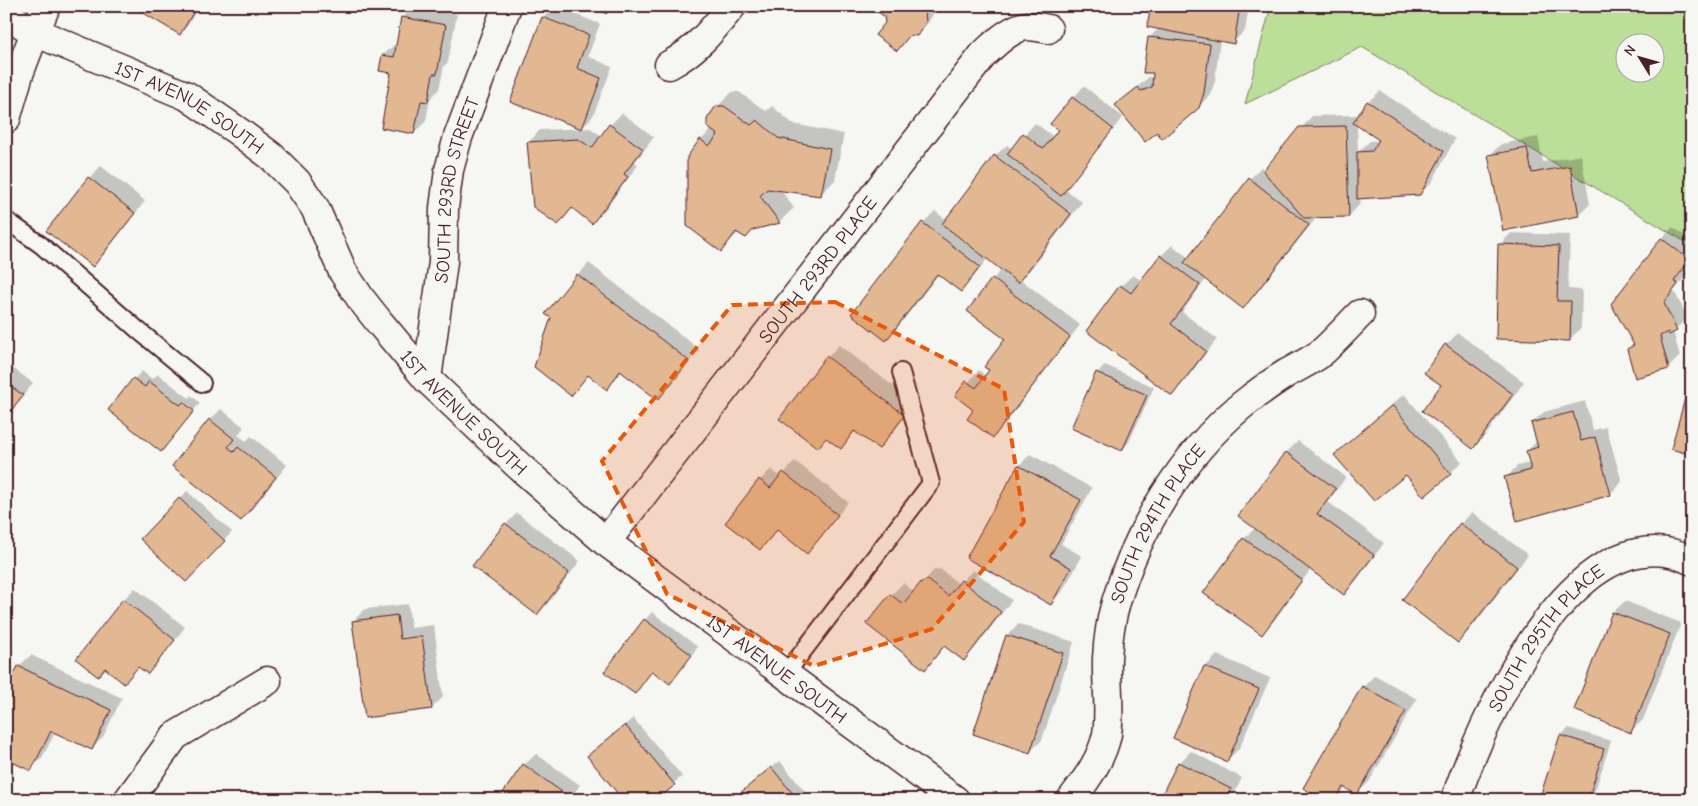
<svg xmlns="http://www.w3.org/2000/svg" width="1698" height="806" font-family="'Comic Neue',sans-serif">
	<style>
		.green { fill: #bbde98; stroke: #827e62; fill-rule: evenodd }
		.shadow { fill: #0003; fill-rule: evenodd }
		.building { fill: #e1b892; stroke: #4a1f2b }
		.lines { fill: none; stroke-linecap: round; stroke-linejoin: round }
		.service-casing { stroke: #4a1f2b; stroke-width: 20 }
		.minor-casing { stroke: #4a1f2b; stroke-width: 31 }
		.tertiary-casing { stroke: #4a1f2b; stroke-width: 31 }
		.service { stroke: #f6f6f2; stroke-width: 16 }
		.minor { stroke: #f6f6f2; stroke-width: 28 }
		.tertiary { stroke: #f6f6f2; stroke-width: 28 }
		.marked { fill: #e8590c; fill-opacity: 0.2; stroke: #e8590c; stroke-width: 4; stroke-dasharray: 10 6; stroke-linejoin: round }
		.labels { text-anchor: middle; stroke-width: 4; stroke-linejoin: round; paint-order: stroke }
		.street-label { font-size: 19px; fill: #4a1f2b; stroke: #f6f6f2 }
	</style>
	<rect width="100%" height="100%" fill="#f6f6f2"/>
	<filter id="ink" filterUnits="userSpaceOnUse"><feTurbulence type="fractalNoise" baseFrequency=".02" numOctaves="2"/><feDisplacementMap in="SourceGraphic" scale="10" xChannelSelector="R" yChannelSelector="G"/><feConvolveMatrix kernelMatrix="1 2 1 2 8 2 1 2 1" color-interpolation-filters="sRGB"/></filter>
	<g filter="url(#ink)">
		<path class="green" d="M1271 6H1692V246L1362 47 1245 104ZM1626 42H1656V72H1626Z"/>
		<path class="shadow" d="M134 6H199L188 25 180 33Z
			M414 6 457 14 448 62 444 66 439 89 430 99 426 121 414 133 392 72 383 55 395 44H397L402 18Z
			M554 6 600 24 588 56 612 67 593 116 582 128 543 18Z
			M1152 6H1249L1245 31 1233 42 1220 40 1215 81 1210 95 1198 107 1157 130 1116 105 1150 76 1154 81V72L1149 38 1159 28Z
			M937 7 928 23 916 35 912 34 897 49 886 15Z
			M1084 86 1123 117 1065 189 1082 202 1030 270 1020 279 1080 325 1004 425 993 437 975 410 956 396 979 370 986 376 1007 339 993 279 1002 269 988 258 972 279 961 291 939 274 897 328 886 339 853 314 923 223 935 211 946 220 995 156 1007 145 1012 149 1035 123 1054 137 1060 130 1052 124 1073 98Z
			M1380 91 1455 139 1432 182 1420 194 1360 197V204L1349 216 1317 217 1254 296 1243 307 1206 279 1182 312 1217 339 1184 382 1172 394 1088 330 1121 286 1133 275 1142 281 1161 256 1172 245 1189 258 1250 179 1261 167 1265 170 1312 116 1357 115V119L1368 102ZM1357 125 1381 140 1370 141 1358 152Z
			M732 92H739L766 111 772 106 793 124 844 134 835 180 820 195 780 189 794 208 779 222 739 232 721 250 701 140 712 129 717 107Z
			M622 113 654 137 635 162 638 165 604 211 592 222 573 208 558 224 529 142 540 130 590 128 602 136 610 125Z
			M1538 137 1543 162 1581 155 1590 204 1579 215 1489 156 1501 144Z
			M101 166 145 201 104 254 93 265 48 231 89 178Z
			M1673 227 1692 241V259L1685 269 1689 272 1674 291 1688 318 1673 331 1680 356 1669 367 1635 376 1628 349 1634 343 1613 304 1662 238Z
			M1511 233 1570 235 1568 289 1582 290 1581 328 1570 339 1499 245Z
			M589 263 699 349 670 387 658 399 622 371 607 388 589 374 571 394 553 318 547 314 578 275Z
			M1458 333 1524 382 1485 436 1473 448 1443 385 1426 373 1446 345Z
			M839 345 916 403 890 436 879 448 856 431 841 447 827 437 781 418 827 357Z
			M6 363 33 383 6 419Z
			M1105 365 1154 387 1129 442 1122 450 1097 373Z
			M142 371 152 379 158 374 189 398 191 395 200 403 161 451 134 379Z
			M1404 394 1462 462 1450 473H1406L1348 443Z
			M1585 401 1593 430 1606 427 1622 482 1610 494 1506 478 1517 466 1530 463 1527 451 1537 441 1532 423 1544 412Z
			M221 409 244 427 238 435 246 441 251 436 287 465 253 508 241 520 210 420Z
			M1298 441 1346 477 1328 502 1384 543 1355 582 1343 593 1311 569 1273 622 1261 633 1205 592 1244 539 1255 528 1239 516 1287 452Z
			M1030 454 1092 488 1061 544 1082 556 1062 592 1050 603 1019 466Z
			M795 461 848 502 819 540 807 552 778 529 760 549V480L771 469 781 477Z
			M187 491 232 532 194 573 180 499Z
			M1472 512 1528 555 1470 630 1458 641 1461 524Z
			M517 513 580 561 549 602 537 614 506 524Z
			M940 569 959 584 973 570 1012 600 975 648 963 660 945 646 925 668 891 595 903 583 914 592 934 570Z
			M135 588 185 627 159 661 148 673 139 666 124 683 106 667 98 675 123 600Z
			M1625 601 1681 623 1643 720 1631 731 1575 709 1613 612Z
			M408 604 411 628 434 625 443 697 432 708 353 621 365 609Z
			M652 612 698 647 670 682 653 670 635 692 645 620Z
			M1019 624 1074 642 1042 740 1030 752 975 733 1007 635Z
			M31 655 122 698 103 737 92 749 56 731 42 758 31 769 6 757V685L15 677 19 666Z
			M1217 655 1270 678 1239 749 1227 760 1205 667Z
			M1375 675 1417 699 1369 782 1357 793 1346 787 1336 800 1305 788 1363 687Z
			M633 718 682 776 655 800 597 749Z
			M1569 728 1611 741 1592 800H1541L1561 735Z
			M1191 751 1242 778 1231 800H1160L1179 763Z
			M536 754 580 785 569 800H499L524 765Z
			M780 761 812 800H733Z"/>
		<path class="building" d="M132 6H197L180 35Z
			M595 6H612L606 14Z
			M869 6H958L925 10 926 22 917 36 910 35 897 51 875 35 885 23 884 16Z
			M1151 6H1240L1234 44 1147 27Z
			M401 17 446 25 437 74H433L428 102 421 101 414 134 381 128 391 73 379 71 382 55 394 57Z
			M542 17 589 35 577 68 601 78 582 129 510 102Z
			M1148 37 1210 44 1204 93 1199 108 1162 139 1157 132 1145 142 1115 105 1138 87 1141 91 1152 87 1153 73H1143Z
			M1072 97 1113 129 1061 196 1007 154 1023 133 1043 149 1058 130 1050 124Z
			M1367 101 1444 151 1420 195 1357 199V152L1372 151 1379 140 1353 123Z
			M716 106H724L751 125 757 120 778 138 830 149 821 196 767 189 760 196 780 223 753 230 746 238 736 232 721 252 687 226V157L700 139 709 146 718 135 707 127V119Z
			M609 124 643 149 624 174 628 177 592 224 572 208 558 225 533 207 527 142 578 139 592 148Z
			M1346 126 1349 217 1304 218 1263 171 1299 127Z
			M1527 148 1532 173 1570 166 1579 216 1503 231 1488 155Z
			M994 155 1071 214 1018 283 942 224Z
			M88 177 135 213 93 267 46 231Z
			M1249 178 1309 225 1243 309 1184 263Z
			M922 222 980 267 961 292 937 274 886 341 851 314Z
			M1661 238 1690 260 1674 281 1678 284 1664 303 1677 331 1669 335 1668 332 1660 336 1669 369 1635 378 1627 349 1634 345 1611 304Z
			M1498 244 1559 246 1557 301H1571L1570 341 1496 339Z
			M1160 255 1200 285 1171 324 1206 351 1172 396 1086 331 1120 285 1131 293Z
			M577 274 689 361 658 400 620 371 607 390 588 375 571 396 534 367 551 318 545 314Z
			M992 278 1070 337 993 438 967 419 973 410 955 396 966 381 976 388 989 370 984 367 1005 339 967 311Z
			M1445 344 1513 394 1473 449 1422 411 1441 385 1424 373Z
			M826 356 905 415 879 449 854 431 841 449 826 438 818 448 779 419Z
			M1096 372 1147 395 1122 451 1071 428Z
			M1692 373V455L1671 449Z
			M133 378 145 387 149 381 180 405 183 402 194 411 161 452 108 410Z
			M6 383 23 395 6 417Z
			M1392 405 1451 474 1424 497 1406 475 1374 501 1334 455Z
			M1573 412 1581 441 1595 437 1611 495 1517 521 1504 477 1531 470 1526 451 1538 447 1531 423Z
			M209 419 234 439 228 447 234 452 238 447 276 477 241 521 172 466Z
			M1286 452 1336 489 1317 514 1374 555 1344 595 1238 516Z
			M1018 465 1081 500 1050 556 1071 568 1051 605 966 558Z
			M783 472 838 515 807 554 777 530 760 550 725 523 759 479 770 488Z
			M179 498 225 541 186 582 140 539Z
			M505 523 569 573 537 615 472 566Z
			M1460 523 1517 567 1458 643 1402 600Z
			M1243 538 1302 580 1262 635 1203 593Z
			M928 580 948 596 961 580 1001 612 964 661 944 646 925 670 866 624 890 594 903 604 921 582Z
			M123 599 175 640 148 674 138 667 124 684 105 668 98 677 76 659Z
			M1612 612 1670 634 1631 733 1574 710Z
			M397 615 400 639 422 636 432 709 365 718 352 621Z
			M644 619 692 655 670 684 652 671 635 694 604 672Z
			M1006 635 1063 653 1030 753 973 734Z
			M18 666 111 710 92 750 51 731 31 771 6 759V690Z
			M1204 666 1259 689 1227 762 1173 738Z
			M1362 686 1406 711 1357 795 1343 787 1336 800H1323L1303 788Z
			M625 725 675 785 657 800H623L587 756Z
			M1560 735 1604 749 1588 800H1539Z
			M1178 762 1231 789 1226 800H1159Z
			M523 764 569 797 567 800H498Z
			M771 767 798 800H732Z
			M1692 780V800H1679Z"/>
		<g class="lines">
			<g class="service-casing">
				<path id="service" d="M6 220 41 245 138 330 202 383
					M785 675 931 483 901 372"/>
			</g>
			<g class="minor-casing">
				<g id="minor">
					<path d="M35 32 46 6"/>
					<path d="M669 65C696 51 713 29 732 6"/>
					<path id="s1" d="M427 379 443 262 444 208 449 170 458 137 507 6"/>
					<path id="s2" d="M606 542 983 55C993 45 1012 27 1027 26 1034 26 1042 28 1048 29"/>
					<path d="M128 800 175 736 267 681"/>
					<path id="s3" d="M1071 800C1086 780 1102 759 1107 734 1111 709 1106 683 1107 658 1108 640 1111 619 1116 602 1138 528 1182 456 1241 406 1256 394 1271 383 1287 373 1298 367 1310 361 1320 354 1334 342 1347 327 1360 314"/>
					<path id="s4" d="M1455 800C1482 724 1550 571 1637 553 1656 549 1674 551 1692 561"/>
				</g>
			</g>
			<g class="tertiary-casing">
				<g id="tertiary">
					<path id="s5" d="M6 15 35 32 187 96 239 132 271 156 297 182 315 208 343 272 361 299 380 323 427 379 520 467 606 542 955 800"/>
					<path d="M6 119 19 74 35 32"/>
				</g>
			</g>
			<use href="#service" class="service"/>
			<use href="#minor" class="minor"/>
			<use href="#tertiary" class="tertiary"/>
		</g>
	</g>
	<path class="marked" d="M835 302 1004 389 1024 522 932 629 814 666 667 594 602 461 732 305Z"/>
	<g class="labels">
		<g class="street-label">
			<text dy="7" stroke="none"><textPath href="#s5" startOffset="206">1ST AVENUE SOUTH</textPath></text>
			<text dy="7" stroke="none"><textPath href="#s1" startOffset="192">SOUTH 293RD STREET</textPath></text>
			<text dy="7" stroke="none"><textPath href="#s2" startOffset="345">SOUTH 293RD PLACE</textPath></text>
			<text dy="7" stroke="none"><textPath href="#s5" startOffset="626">1ST AVENUE SOUTH</textPath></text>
			<text dy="7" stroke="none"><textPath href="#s3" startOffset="298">SOUTH 294TH PLACE</textPath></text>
			<text dy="7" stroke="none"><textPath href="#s4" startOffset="188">SOUTH 295TH PLACE</textPath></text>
			<text dy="7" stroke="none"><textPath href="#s5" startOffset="1031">1ST AVENUE SOUTH</textPath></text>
		</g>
	</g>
	<rect width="1698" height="806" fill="none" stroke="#f6f6f2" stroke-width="25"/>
	<rect x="12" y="12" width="1673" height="781" fill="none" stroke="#4a1f2b" stroke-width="2" filter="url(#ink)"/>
	<g transform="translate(1640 58) rotate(307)"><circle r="24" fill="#f6f6f2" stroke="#b1a0a2"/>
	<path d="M0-4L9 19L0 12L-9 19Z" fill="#4a1f2b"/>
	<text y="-8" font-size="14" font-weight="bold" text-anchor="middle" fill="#4a1f2b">N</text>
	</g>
</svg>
